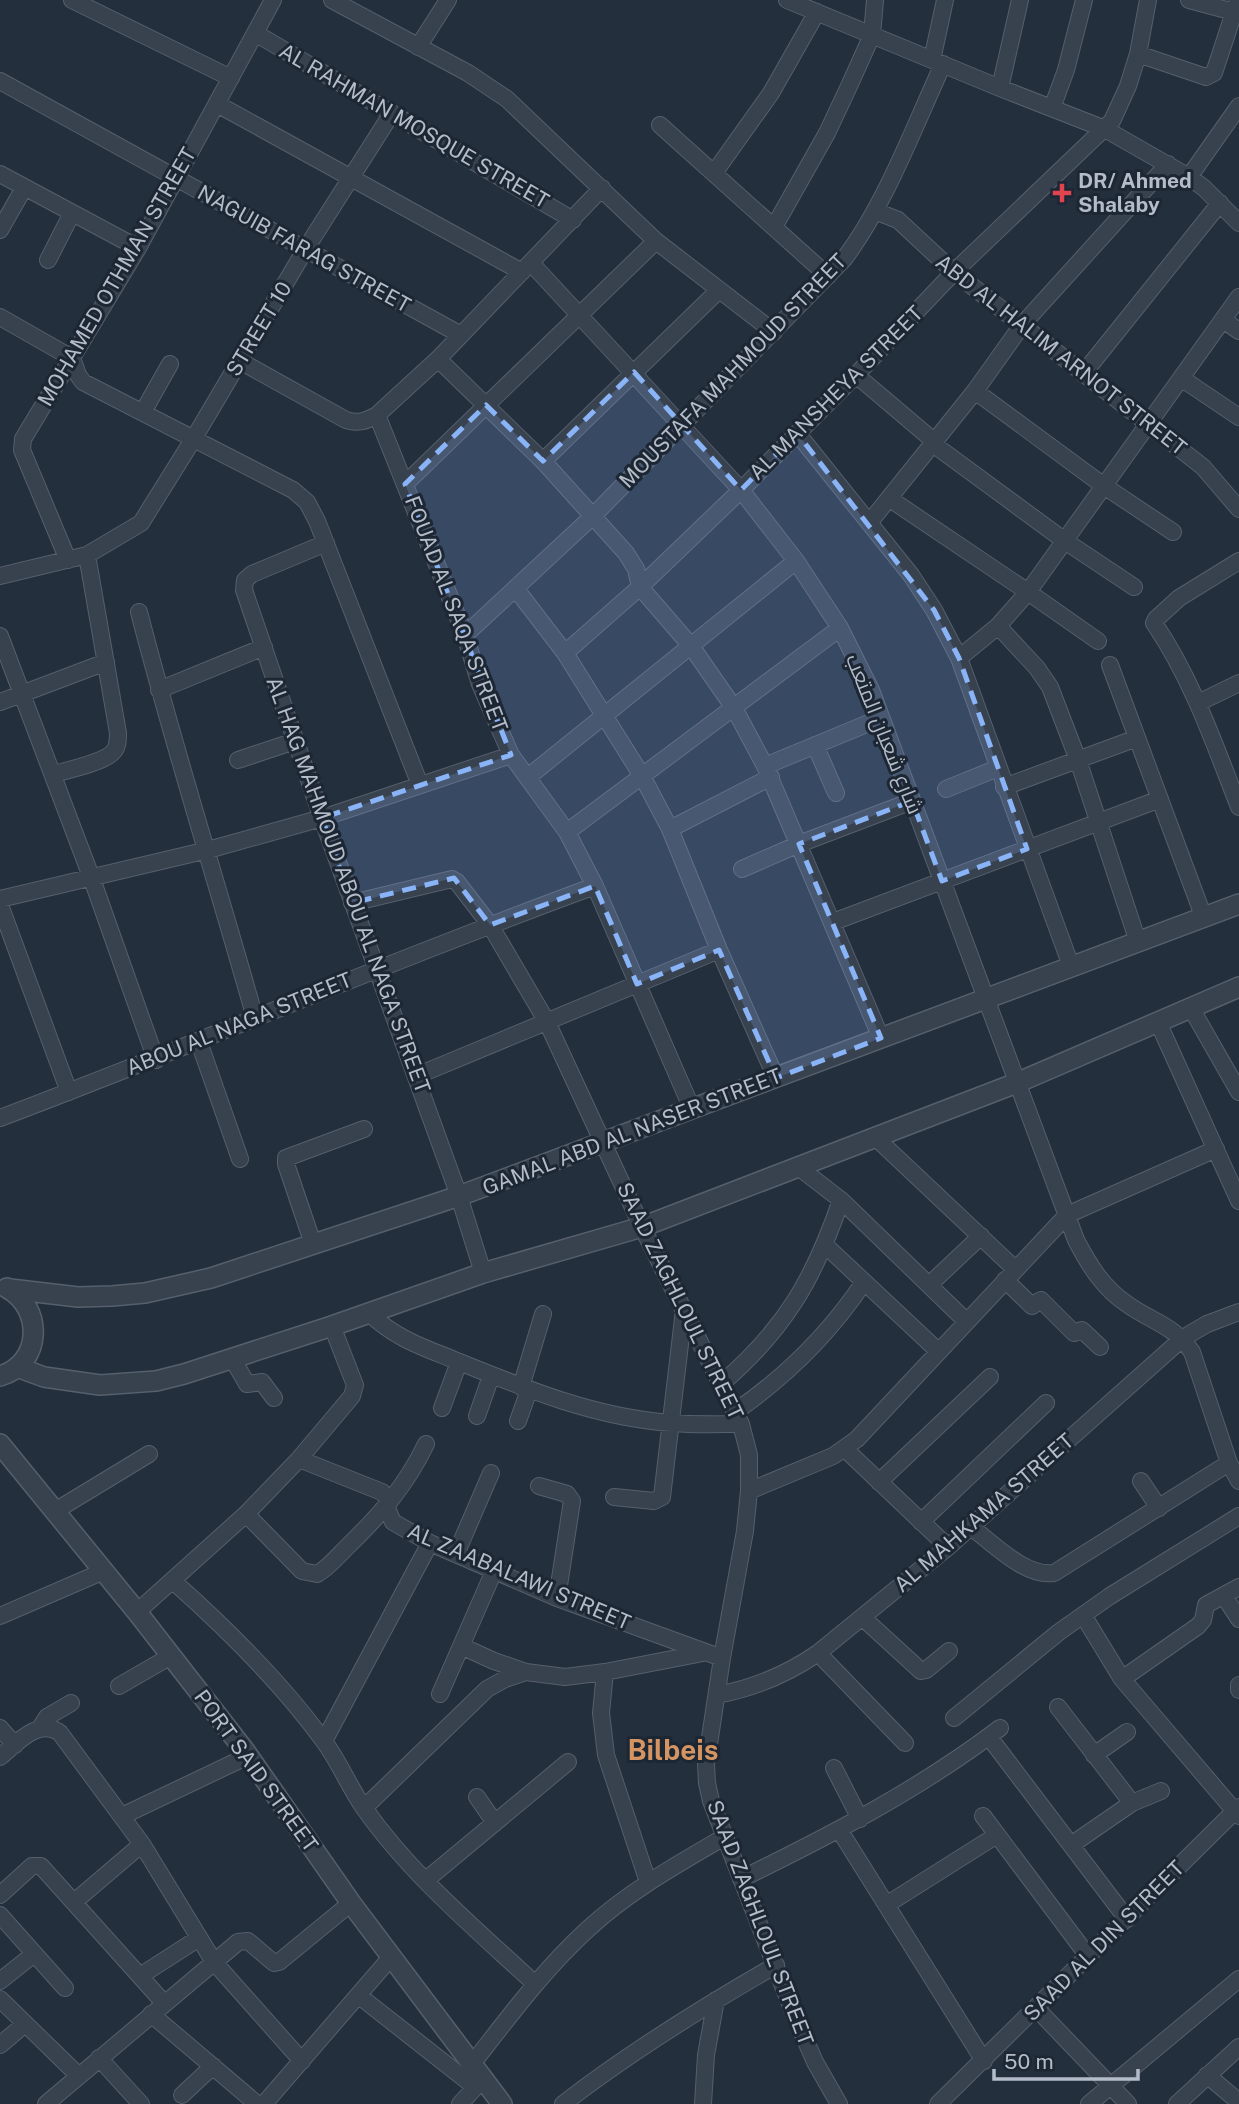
<svg xmlns="http://www.w3.org/2000/svg" width="1239" height="2104" font-family="'Public Sans',Cairo,sans-serif">
	<style>
		.lines { fill: none; stroke-linecap: round; stroke-linejoin: round }
		.minor-casing { stroke: #565f6c; stroke-width: 18 }
		.tertiary-casing { stroke: #565f6c; stroke-width: 22 }
		.minor { stroke: #38414e; stroke-width: 16 }
		.tertiary { stroke: #38414e; stroke-width: 19 }
		.marked { fill: #8ab4f8; fill-opacity: 0.2; stroke: #8ab4f8; stroke-width: 5; stroke-dasharray: 14 9; stroke-linejoin: round }
		.health-dot { fill: #e0444e; stroke: #1d2633; stroke-width: 2.5 }
		.labels { text-anchor: middle; stroke-width: 6; stroke-linejoin: round; paint-order: stroke }
		.street-label { font-size: 21px; fill: #b4bcc9; stroke: #1d2633 }
		.poi-label { font-size: 21px; font-weight: bold; fill: #b4bcc9; stroke: #1d2633; text-anchor: start }
		.district-label { font-size: 28px; font-weight: bold; fill: #d59563; stroke: #1d2633 }
	</style>
	<rect width="100%" height="100%" fill="#242f3e"/>
	<g class="lines">
		<g class="minor-casing">
			<path id="minor" d="M72 0 231 78
				M332 0 468 73 507 99 656 241 774 332
				M787 0 1000 88 1105 129 1189 177 1204 188 1239 223
				M1189 0 1234 12
				M255 33 573 220
				M418 47 448 0
				M1138 54 1206 77 1214 73 1238 0
				M932 60 945 0
				M0 81 461 335
				M1000 88 1020 0
				M217 104 522 272
				M1052 108 1066 70 1084 0
				M660 125 828 276
				M714 173 771 93 817 12
				M0 174 138 248
				M1189 177 1239 106
				M875 211 898 220 954 272 1203 467 1239 509
				M774 227 827 133 850 84 872 35 875 0
				M0 230 24 188
				M48 260 72 213
				M531 263 741 490 796 561 840 628 871 690 1076 1240C1089 1265 1103 1288 1127 1304 1152 1322 1174 1325 1192 1352L1229 1463 1239 1481
				M0 317 72 358 78 375 83 382 293 490 307 502 317 521 420 785
				M1223 320 1239 331
				M438 359 543 461 626 553 636 569 640 587 691 646 734 708 765 766 881 1038
				M240 361 346 420C358 424 366 421 377 415L438 359 602 188
				M1083 374 1220 203
				M856 375 935 442
				M1181 378 1239 417
				M975 391 1104 486 1173 532
				M143 412 170 364
				M377 415 465 635 480 684 493 714 511 755 567 832 595 886 692 1109
				M797 433 911 575 934 610 959 658 1071 966
				M933 444 1065 541 1134 587
				M543 461 718 291
				M405 484 656 241
				M890 499 1028 592 1098 641
				M869 523 975 391 1022 325 1168 164
				M326 543 252 574 245 580 244 590 322 818 459 1196 483 1273
				M68 560 22 450 23 439 138 248 273 0
				M1239 561 1179 598 1156 619 1154 623C1192 679 1214 743 1239 807
				M0 576 87 555 141 523 194 438 305 250 392 113
				M516 589 565 653 642 776 670 829 719 950 776 1078
				M139 612C174 748 217 883 255 1018
				M998 626 1037 668 1050 687 1078 760 1138 942
				M465 635 593 516 844 259C885 205 914 127 943 64
				M0 636 92 879 156 1060
				M565 653 640 587 741 490 856 375 954 272 1112 121 1128 86 1138 54 1148 0
				M959 658 998 626 1028 592 1239 297
				M1110 665 1204 918
				M159 690 264 647
				M0 702 106 662
				M1198 703 1239 683
				M815 745 836 793
				M238 760 295 741
				M765 766 881 718
				M54 774C68 770 106 762 114 751 118 746 118 739 118 733L87 555
				M528 777 796 561
				M1004 787 1137 738
				M946 789 998 768
				M670 829 771 777
				M567 832 840 628
				M742 869 799 844 912 801
				M0 899 208 850 322 818 511 755
				M352 903 452 879 457 882 490 925 547 1022 642 1227 741 1424 749 1455V1491L745 1531 722 1658 706 1764 707 1783 711 1801 794 2014 815 2062 839 2104
				M0 905 69 1092
				M833 922 1160 799
				M1191 1008 1239 1092
				M1158 1022 1239 1201
				M199 1042 240 1159
				M416 1076 719 950
				M0 1118C199 1043 395 959 595 886
				M875 1137 1015 1269
				M797 1166 841 1200 966 1321
				M313 1244 286 1164V1158L364 1129
				M826 1246 938 1351
				M1005 1280 1032 1306 1041 1300 1074 1333 1082 1330 1100 1347
				M929 1285 981 1236
				M369 1313C396 1339 423 1347 457 1361 526 1389 597 1418 672 1423 695 1425 718 1424 741 1424
				M232 1358 247 1384 262 1382 274 1398
				M721 1384C785 1329 814 1279 841 1200
				M521 1387 543 1314
				M442 1408 459 1362
				M736 1411C788 1375 829 1334 864 1282
				M477 1416 491 1376
				M518 1421 529 1390
				M845 1449 948 1547
				M299 1459 382 1492 387 1498 388 1511 393 1522 430 1543 557 1598 722 1658
				M1141 1481 1159 1508
				M879 1482 990 1377
				M539 1486 567 1494 572 1501 557 1598
				M749 1491 833 1456 857 1439 1067 1215 1216 1149
				M614 1497 654 1501 662 1497 684 1310
				M55 1511 149 1454
				M246 1514 302 1571 317 1574C328 1568 337 1557 346 1548 379 1516 406 1486 426 1444
				M921 1522 1046 1403
				M971 1527C994 1544 1025 1577 1054 1573L1229 1463
				M456 1554 491 1473
				M173 1581C227 1629 280 1681 323 1740 339 1761 349 1787 364 1808 411 1875 476 1929 535 1984
				M1224 1596 1239 1619
				M137 1612 246 1514 299 1459 352 1396 355 1385 353 1380 332 1326
				M1083 1615 1122 1679 1239 1816
				M0 1616 104 1571
				M863 1618 921 1671 926 1670 949 1651
				M461 1646 494 1661 526 1672 565 1677 605 1672 703 1653
				M818 1653 905 1743
				M605 1672 601 1713 606 1755 648 1882
				M1122 1679 1198 1626 1203 1620 1206 1605 1239 1587
				M1239 1685V1690
				M119 1686 171 1656
				M440 1694 494 1571
				M717 1695C755 1688 786 1675 818 1653L948 1547 1183 1338 1207 1324 1239 1312
				M1058 1707 1132 1803
				M954 1718 1059 1632 1110 1596 1239 1516
				M0 1728 15 1745
				M40 1728 47 1717 71 1703
				M989 1737 1127 1919
				M324 1741 430 1543
				M1094 1755 1127 1732
				M0 1757C16 1744 39 1717 60 1733L142 1844 214 1962 302 2061
				M834 1768 860 1819
				M477 1797 495 1823
				M364 1808 487 1689 505 1679 526 1672
				M122 1816 248 1756
				M983 1816 1088 1956
				M840 1831 984 2061
				M1071 1845 1132 1803 1161 1791
				M741 1879C831 1835 920 1789 1000 1728
				M426 1880 568 1762
				M0 1895 32 1866H41L164 2003
				M74 1902 142 1844
				M886 1905 997 1835
				M0 1915 65 1988
				M140 1976 199 1938
				M0 1981 34 1954
				M358 1995 475 2087
				M0 1999 79 2076
				M1036 2008 1128 2104
				M151 2014 257 2104
				M0 2045 25 2024
				M99 2058 141 2104
				M472 2064C509 2017 544 1969 588 1929 629 1891 678 1864 726 1836
				M1207 2075 1239 2102
				M182 2095 213 2066
				M46 2104 238 1942 248 1941 274 1963 279 1962 351 1903
				M264 2104 392 1956
				M460 2104 482 2080
				M563 2104C630 2052 703 2007 776 1965
				M703 2104 706 2055 716 2000
				M938 2104 1239 1807
				M1089 2104 1239 1979
				M1177 2104 1239 2047"/>
		</g>
		<g class="tertiary-casing">
			<path id="tertiary" d="M10 1289 78 1297 112 1296 145 1293 211 1278 459 1196 1239 904
				M17 1367 44 1377 100 1385 156 1381 184 1374 332 1326 483 1273 642 1227 1019 1082 1239 987
				M0 1376C42 1364 44 1308 7 1288
				M0 1444 137 1612 245 1751 351 1903 502 2104"/>
		</g>
		<use href="#minor" class="minor"/>
		<use href="#tertiary" class="tertiary"/>
	</g>
	<path class="marked" d="M634 372 741 490 797 433 934 610 959 658 1027 849 942 881 912 801 799 844 881 1038 776 1078 719 950 637 984 595 886 490 925 454 878 352 903 322 818 511 755 405 484 486 405 543 461Z"/>
	<path class="health-dot" d="M1058.5 182.5h7v7h7v7h-7v7h-7v-7h-7v-7h7z"/>
	<g class="labels">
		<g class="street-label">
			<text transform="translate(414 126) rotate(30)" y="7">AL RAHMAN MOSQUE STREET</text>
			<text transform="translate(304 249) rotate(29)" y="7">NAGUIB FARAG STREET</text>
			<text transform="translate(117 277) rotate(-60)" y="7">MOHAMED OTHMAN STREET</text>
			<text transform="translate(259 329) rotate(-59)" y="7">STREET 10</text>
			<text transform="translate(1061 355) rotate(38)" y="7">ABD AL HALIM ARNOT STREET</text>
			<text transform="translate(733 371) rotate(-46)" y="7">MOUSTAFA MAHMOUD STREET</text>
			<text transform="translate(836 393) rotate(-45)" y="7">AL MANSHEYA STREET</text>
			<text transform="translate(456 614) rotate(69)" y="7">FOUAD AL SAQA STREET</text>
			<text transform="translate(884 734) rotate(68)" y="7">شارع شعبان المتعب</text>
			<text transform="translate(348 885) rotate(70)" y="7">AL HAG MAHMOUD ABOU AL NAGA STREET</text>
			<text transform="translate(239 1024) rotate(-22)" y="7">ABOU AL NAGA STREET</text>
			<text transform="translate(632 1132) rotate(-21)" y="7">GAMAL ABD AL NASER STREET</text>
			<text transform="translate(680 1301) rotate(64)" y="7">SAAD ZAGHLOUL STREET</text>
			<text transform="translate(984 1513) rotate(-41)" y="7">AL MAHKAMA STREET</text>
			<text transform="translate(519 1577) rotate(23)" y="7">AL ZAABALAWI STREET</text>
			<text transform="translate(256 1771) rotate(54)" y="7">PORT SAID STREET</text>
			<text transform="translate(760 1923) rotate(69)" y="7">SAAD ZAGHLOUL STREET</text>
			<text transform="translate(1104 1941) rotate(-45)" y="7">SAAD AL DIN STREET</text>
		</g>
		<g class="poi-label">
			<text x="1078" y="188">DR/ Ahmed<tspan x="1078" dy="24">Shalaby</tspan></text>
		</g>
		<g class="district-label">
			<text x="673" y="1760">Bilbeis</text>
		</g>
	</g>
	<path d="M994 2069v10h144v-10" fill="none" stroke="#b4bcc9" stroke-width="3.5"/>
	<text x="1004" y="2069" font-size="21" fill="#b4bcc9" stroke="#1d2633" stroke-width="5" paint-order="stroke">50 m</text>
</svg>
